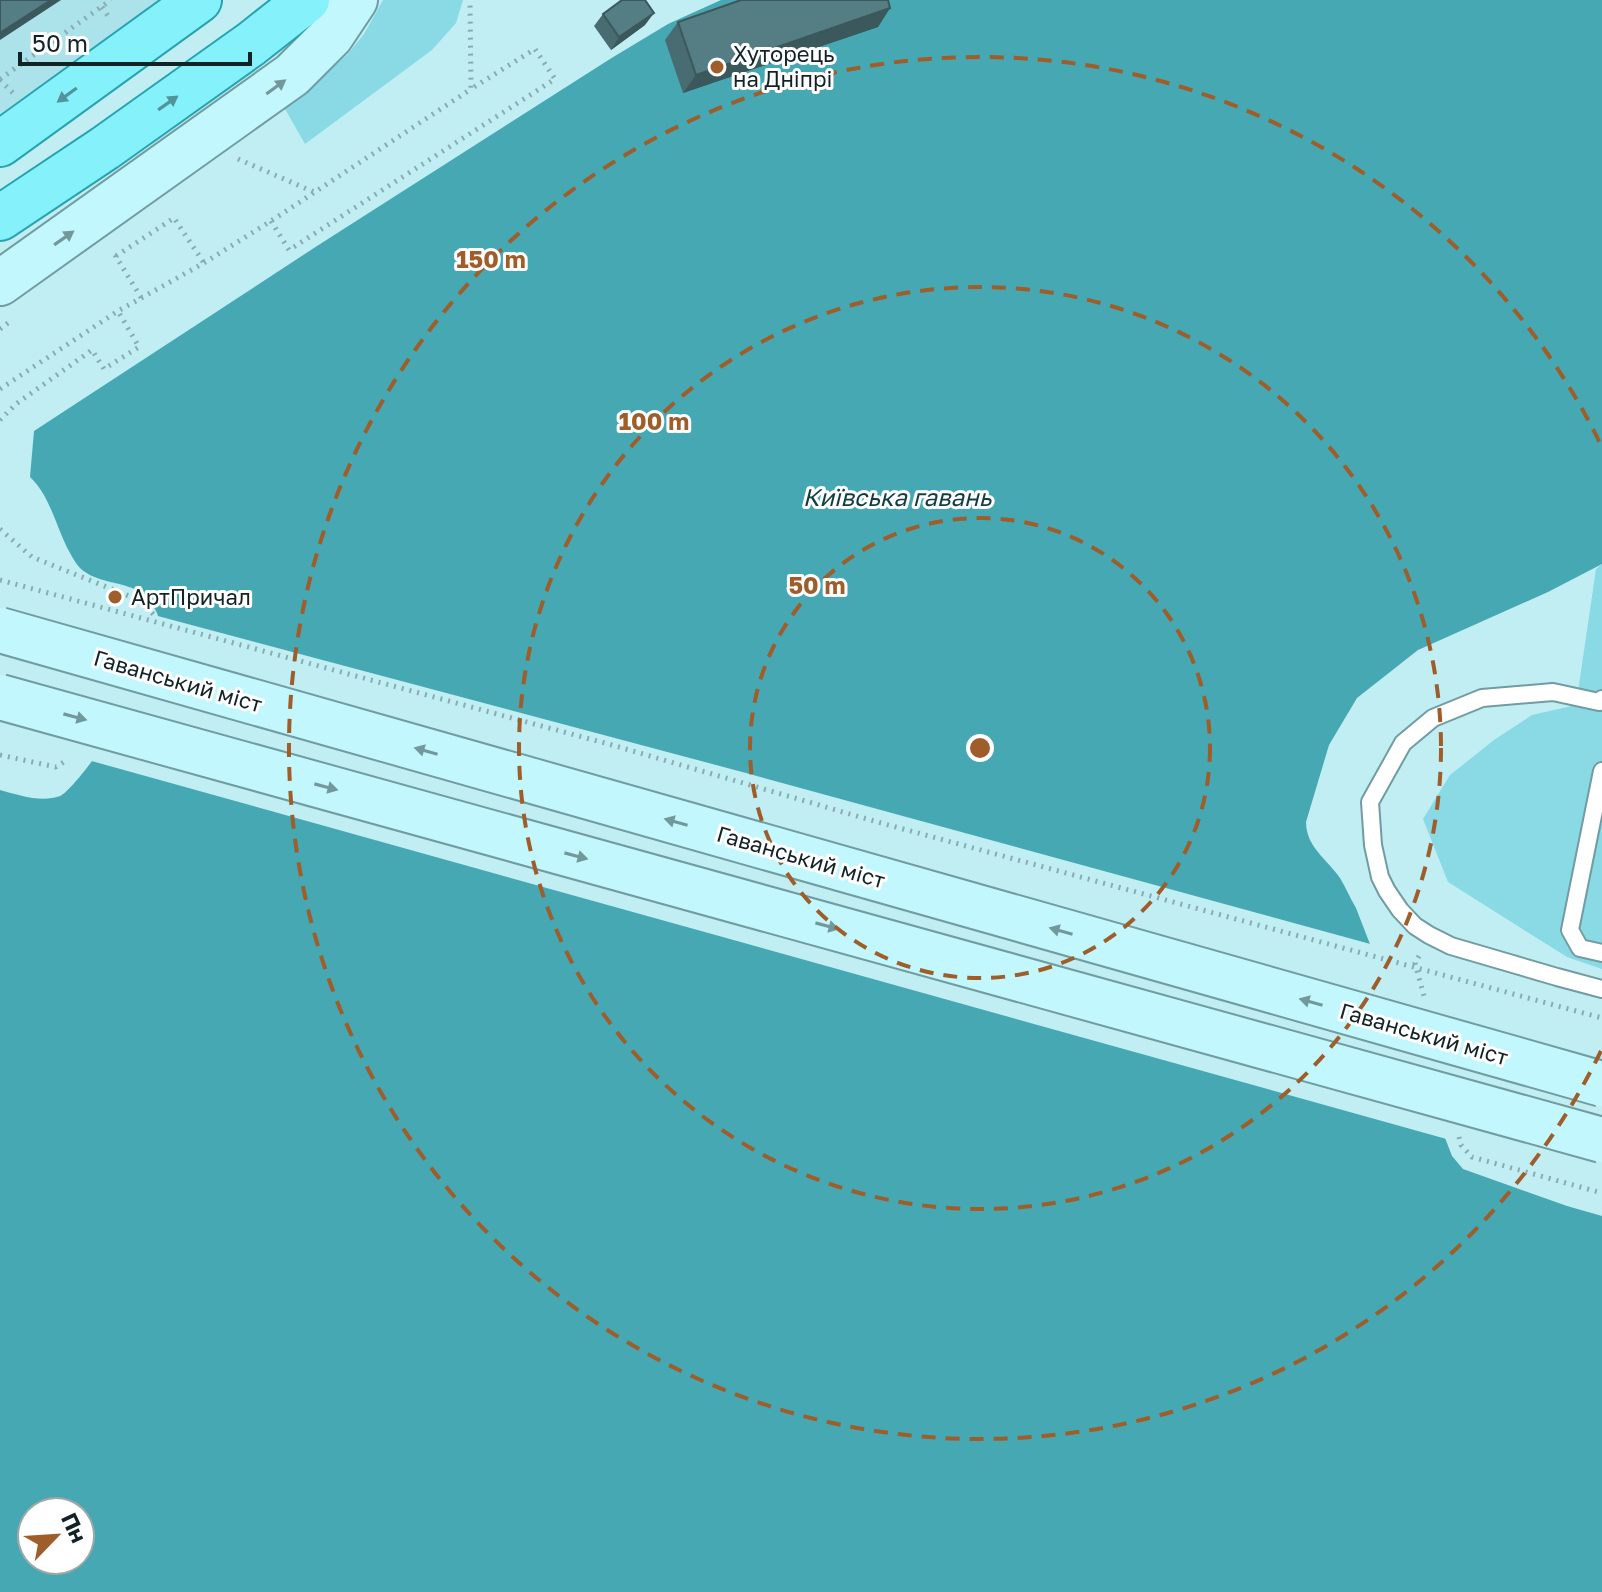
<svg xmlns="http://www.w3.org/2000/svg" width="1602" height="1592" font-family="'Golos Text',sans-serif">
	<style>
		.built { fill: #ace2e9 }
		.green { fill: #89dae4 }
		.water { fill: #45a8b3; fill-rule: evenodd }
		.pier { fill: #c1eef3 }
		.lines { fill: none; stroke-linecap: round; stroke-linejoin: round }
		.service-casing { stroke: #719ca1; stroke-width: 20 }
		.secondary-casing { stroke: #719ca1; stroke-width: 48 }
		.primary-casing { stroke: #27a3af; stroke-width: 48 }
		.path { stroke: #88acb0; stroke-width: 5; stroke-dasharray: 2 6; stroke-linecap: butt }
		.service { stroke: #fff; stroke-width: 16 }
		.secondary { stroke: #c2f8fd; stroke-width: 44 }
		.primary { stroke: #85f1fb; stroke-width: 44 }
		.secondary-bridge-casing { stroke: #719ca1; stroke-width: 48; stroke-linecap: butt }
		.path-bridge { stroke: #88acb0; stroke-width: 5; stroke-dasharray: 2 6; stroke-linecap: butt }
		.secondary-bridge { stroke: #c2f8fd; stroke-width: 44 }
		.wall { fill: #486c71 }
		.shaded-wall { fill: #3b585c }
		.building { fill: #547e83; stroke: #3b585c; stroke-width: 2 }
		.oneway { fill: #73989c }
		.oneway2 { fill: #51949b }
		.ring { fill: none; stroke: #9f5d2a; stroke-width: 4; stroke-dasharray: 14 10 }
		.poi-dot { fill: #9f5d2a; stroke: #fff; stroke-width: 3 }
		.labels { text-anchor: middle; stroke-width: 6; stroke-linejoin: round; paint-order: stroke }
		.poi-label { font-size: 22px; fill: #122325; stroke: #fff; text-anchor: start }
		.street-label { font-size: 22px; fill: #122325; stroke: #fff }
		.water-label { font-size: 24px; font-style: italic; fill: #103e43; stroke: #fff }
		.centre { fill: #9f5d2a; stroke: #fff; stroke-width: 4 }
		.ring-label { font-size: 24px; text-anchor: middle; font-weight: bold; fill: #9f5d2a; stroke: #fff; stroke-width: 6; stroke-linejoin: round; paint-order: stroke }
	</style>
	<rect width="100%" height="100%" fill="#c1eef3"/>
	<path class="built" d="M0 0H173L0 125Z"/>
	<path class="green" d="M383 0H463L456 23 432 50 305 144 285 109 347 55 364 34Z
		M1602 564V969L1567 957 1448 882 1423 819 1450 775 1494 740 1532 715 1576 705 1596 569Z"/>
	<path class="water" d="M721 0H1602V564L1548 592 1418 650 1357 698 1329 745 1306 822C1306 847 1327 859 1340 878 1346 888 1350 898 1356 908L1452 1156 1463 1169 1567 1206 1602 1216V1592H0V790C19 795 41 803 60 796 75 790 132 706 141 688 148 675 155 658 159 643 162 635 160 621 157 613 140 575 104 590 80 568 76 564 73 558 70 553 56 528 51 497 30 477L34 431 317 246 610 59 668 24ZM32 1512H80V1560H32Z"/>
	<path class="pier" d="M154 615 746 773 1374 945 1450 1140 88 760 137 687 153 655 157 639Z"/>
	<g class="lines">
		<g class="service-casing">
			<path id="service" d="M1602 699 1599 702 1553 692 1482 698 1433 718 1403 743 1370 802 1373 845 1380 877 1387 891 1400 910 1415 926 1429 935 1451 946 1557 977 1602 989
				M1602 771 1570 930 1580 948 1602 953"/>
		</g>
		<g class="secondary-casing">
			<path id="secondary" d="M0 283 292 75 331 36 355 0"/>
		</g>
		<g class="primary-casing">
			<path id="primary" d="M0 144 199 0
				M0 218 105 148 251 44 307 0"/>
		</g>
		<path class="path" d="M102 7 110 19
			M0 79 111 0
			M0 80 13 93
			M238 159 314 192
			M271 221 289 250 555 79 535 49 471 89
			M115 255 142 299
			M116 256 174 218 204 263
			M0 329 12 320
			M0 389 118 311 204 263 271 221 471 89 470 0
			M0 420 16 404 92 350 104 369 139 347 118 311
			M0 529 32 557 139 600 154 615
			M0 755 56 767 67 760
			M1419 956 1415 963 1424 996
			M1459 1137 1461 1145 1472 1157 1602 1193"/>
		<use href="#service" class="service"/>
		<use href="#secondary" class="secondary"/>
		<use href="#primary" class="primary"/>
		<g class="secondary-bridge-casing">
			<path id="secondary-bridge" d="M0 630 1602 1084
				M0 697 1602 1140"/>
		</g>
		<path class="path-bridge" d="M0 580 612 745 881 823 1602 1018"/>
		<use href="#secondary-bridge" class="secondary-bridge"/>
	</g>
	<path class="wall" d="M890 8 878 27 683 93 665 40 678 22Z
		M603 14 645 25 611 50 594 26Z"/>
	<path class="shaded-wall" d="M51 0H61L0 40V33Z
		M890 8 878 27 683 93 696 75Z
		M654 13 645 25 611 50 619 37Z"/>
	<path class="building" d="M0 0H51L0 33Z
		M622 0H645L654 13 619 37 603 14Z
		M741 0H888L890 8 696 75 678 22Z"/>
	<defs><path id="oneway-solid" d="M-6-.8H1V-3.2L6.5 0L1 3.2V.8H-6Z" transform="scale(2)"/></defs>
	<g class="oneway">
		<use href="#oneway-solid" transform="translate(276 87) rotate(-36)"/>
		<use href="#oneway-solid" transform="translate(64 238) rotate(-35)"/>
		<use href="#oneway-solid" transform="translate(75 717) rotate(15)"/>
		<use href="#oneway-solid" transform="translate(426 751) rotate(-164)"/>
		<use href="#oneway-solid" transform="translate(326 787) rotate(15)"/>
		<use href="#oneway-solid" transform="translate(676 822) rotate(-164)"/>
		<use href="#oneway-solid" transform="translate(576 856) rotate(15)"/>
		<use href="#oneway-solid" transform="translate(827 926) rotate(15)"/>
		<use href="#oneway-solid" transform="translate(1061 931) rotate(-164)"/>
		<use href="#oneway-solid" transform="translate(1311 1002) rotate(-164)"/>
	</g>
	<g class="oneway2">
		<use href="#oneway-solid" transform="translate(67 95) rotate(144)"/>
		<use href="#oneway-solid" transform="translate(168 103) rotate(-35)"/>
	</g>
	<g class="ring">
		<circle cx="980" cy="748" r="230"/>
		<circle cx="980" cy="748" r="461"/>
		<path d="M1601 1051A691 691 0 1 1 1601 445"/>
	</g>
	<g class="poi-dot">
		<circle cx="717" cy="67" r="8"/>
		<circle cx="115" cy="597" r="8"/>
	</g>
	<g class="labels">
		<g class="poi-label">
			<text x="733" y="62">Хуторець<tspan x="733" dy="25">на Дніпрі</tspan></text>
			<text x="131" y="605">АртПричал</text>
		</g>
		<g class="street-label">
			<text transform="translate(178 681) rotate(16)" y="8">Гаванський міст</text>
			<text transform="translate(801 857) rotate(16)" y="8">Гаванський міст</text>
			<text transform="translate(1424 1034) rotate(16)" y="8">Гаванський міст</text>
		</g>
		<g class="water-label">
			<text x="897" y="506">Київська гавань</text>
		</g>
	</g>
	<circle cx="980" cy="748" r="12" class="centre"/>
	<g class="ring-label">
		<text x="491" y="268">150 m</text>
		<text x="654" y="430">100 m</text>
		<text x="817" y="594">50 m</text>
	</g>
	<g transform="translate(56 1536) rotate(65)"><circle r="38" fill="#ffffff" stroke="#a0a7a8" stroke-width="2"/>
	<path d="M0-6L14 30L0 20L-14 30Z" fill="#9f5d2a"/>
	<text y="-12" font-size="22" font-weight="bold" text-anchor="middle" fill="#122325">Пн</text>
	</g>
	<path d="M20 52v12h230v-12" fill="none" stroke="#122325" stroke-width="4"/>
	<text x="32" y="52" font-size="24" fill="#122325" stroke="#ffffff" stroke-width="6" paint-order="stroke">50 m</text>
</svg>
